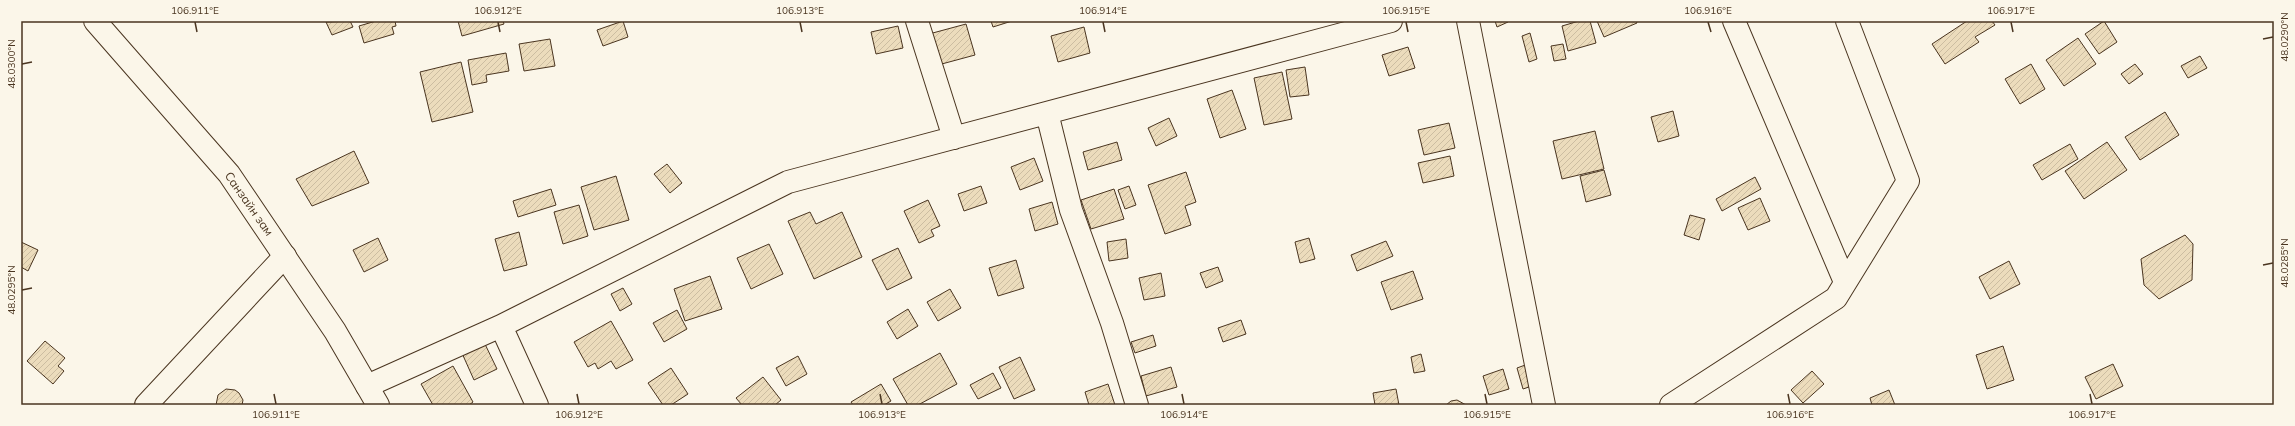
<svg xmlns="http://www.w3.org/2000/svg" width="2295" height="426" font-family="Mulish,sans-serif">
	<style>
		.building { fill: url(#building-hatch); stroke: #4a3520 }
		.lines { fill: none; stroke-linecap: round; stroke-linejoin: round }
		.street-casing { stroke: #4a3520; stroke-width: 24 }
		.secondary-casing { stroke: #4a3520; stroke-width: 24 }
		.street { stroke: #fbf6e9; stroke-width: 22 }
		.secondary { stroke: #fbf6e9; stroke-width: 22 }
		.ticks { fill: none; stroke: #4a3520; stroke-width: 1.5 }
		.labels { text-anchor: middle; stroke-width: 3; stroke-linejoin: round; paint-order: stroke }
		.street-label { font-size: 12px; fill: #4a3520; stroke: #fbf6e9 }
		.neatline { fill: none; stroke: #4a3520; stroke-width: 1.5 }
		.ticks-label { font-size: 10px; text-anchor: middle; fill: #4a3520 }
	</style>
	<defs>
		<pattern id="building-hatch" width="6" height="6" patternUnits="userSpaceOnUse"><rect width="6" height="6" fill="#ecdcbc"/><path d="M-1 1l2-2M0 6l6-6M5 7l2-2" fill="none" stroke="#ccbda1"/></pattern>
	</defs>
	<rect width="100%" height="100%" fill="#fbf6e9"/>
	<path class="building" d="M350 21 353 27 332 35 326 22Z
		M376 21H395L396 26 392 27 394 34 364 43 359 26Z
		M458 21H503L504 24 462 36Z
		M623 21 628 37 603 46 597 30Z
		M991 21H1012L993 27Z
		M1495 21H1508V22L1497 27Z
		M1579 21H1590L1596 43 1568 51 1562 26Z
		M1597 21H1636L1637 23 1604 37Z
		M1967 21H1992L1995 25 1975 37 1979 42 1945 64 1932 44Z
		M2104 21 2117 42 2099 54 2085 34Z
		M966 24 975 55 938 65 929 34Z
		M898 26 903 48 876 54 871 32Z
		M1084 27 1090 53 1058 62 1051 36Z
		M1530 33 1537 59 1529 62 1522 36Z
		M2078 38 2096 64 2064 86 2046 60Z
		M550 39 555 66 524 71 519 44Z
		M1563 44 1566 59 1554 61 1551 46Z
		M1408 47 1415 68 1389 76 1382 55Z
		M506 53 509 71 486 75 487 82 472 85 468 60Z
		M2200 56 2207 68 2188 78 2181 66Z
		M461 62 473 112 432 122 420 72Z
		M2031 64 2045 89 2020 104 2005 79Z
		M2135 64 2143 74 2129 84 2121 74Z
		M1305 67 1309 95 1290 97 1286 70Z
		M1282 72 1292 119 1264 125 1254 78Z
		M1232 90 1246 129 1220 138 1207 99Z
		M1673 111 1679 136 1658 142 1651 117Z
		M2165 112 2179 135 2140 160 2125 137Z
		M1169 118 1177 136 1156 146 1148 128Z
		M1449 123 1455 148 1424 155 1418 130Z
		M1595 131 1604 169 1562 179 1553 141Z
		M1117 142 1122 160 1088 170 1083 152Z
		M2107 142 2127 170 2084 199 2065 171Z
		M2070 144 2078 159 2042 180 2033 165Z
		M354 151 369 183 312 206 296 179Z
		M1450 156 1454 176 1423 183 1418 163Z
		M1034 158 1043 181 1020 190 1011 167Z
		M667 164 682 183 670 193 654 174Z
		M1604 170 1611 195 1586 202 1580 176Z
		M1186 172 1196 202 1185 206 1191 225 1165 234 1148 185Z
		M616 176 629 220 594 230 581 187Z
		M1755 177 1761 189 1722 211 1716 199Z
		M981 186 987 203 964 211 958 194Z
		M1129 186 1136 205 1125 209 1118 190Z
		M551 189 556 205 518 217 513 201Z
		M1114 189 1124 219 1091 229 1081 200Z
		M1760 198 1770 221 1748 230 1738 208Z
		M928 200 940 226 931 230 934 236 919 243 904 211Z
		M1052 202 1058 224 1035 231 1029 209Z
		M579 205 588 236 563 244 554 212Z
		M810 212 816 224 842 212 862 257 814 279 788 221Z
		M1690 215 1705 219 1699 240 1684 235Z
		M519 232 527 265 504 271 495 239Z
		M2185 235 2193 244 2192 280 2159 299 2144 285 2141 259Z
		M378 238 388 260 364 272 353 250Z
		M1309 238 1315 259 1300 263 1295 242Z
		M1126 239 1128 258 1109 261 1107 242Z
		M1386 241 1393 256 1357 271 1351 255Z
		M21 242 38 250 28 271 21 267Z
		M769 244 783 274 751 289 737 258Z
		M898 248 912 278 887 290 872 260Z
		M1016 260 1024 288 998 296 989 268Z
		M2009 261 2020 284 1990 299 1979 277Z
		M1218 267 1223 281 1206 288 1200 273Z
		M1413 271 1423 299 1391 310 1381 282Z
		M1161 273 1165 296 1144 300 1139 278Z
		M710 276 722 309 685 321 674 289Z
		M623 288 632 304 620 311 611 294Z
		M950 289 961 308 938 321 927 302Z
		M908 309 918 326 897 339 887 322Z
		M677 310 687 329 664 342 653 323Z
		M1241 320 1246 334 1223 342 1218 328Z
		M611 321 633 360 616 369 611 361 598 369 595 363 588 367 574 342Z
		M1153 335 1156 346 1135 353 1131 342Z
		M483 340 497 369 474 380 461 351Z
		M45 341 65 358 58 366 64 371 53 384 27 361Z
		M2003 346 2014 380 1987 389 1976 355Z
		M940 353 957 384 918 405H908L893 379Z
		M1421 354 1425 371 1414 373 1411 357Z
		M798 356 807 374 786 386 776 368Z
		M1020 357 1035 390 1014 399 999 367Z
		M1528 364 1535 385 1523 389 1517 368Z
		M2113 364 2123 386 2096 399 2085 377Z
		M453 366 473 402 469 405H433L421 384Z
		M1171 367 1177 387 1146 396 1141 376Z
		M671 368 688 394 671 405H663L648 383Z
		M1503 369 1509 389 1489 395 1483 376Z
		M1812 371 1824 384 1803 403 1791 390Z
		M993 373 1001 388 978 399 970 385Z
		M763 377 781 400 775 405H742L736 398Z
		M881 384 891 401 884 405H853L851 402Z
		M1108 384 1115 405H1089L1085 392Z
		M226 389 235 390 239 393 243 400 242 405H216L218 395Z
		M1396 389 1399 405H1375L1373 393Z
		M1889 390 1895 405H1872L1870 398Z
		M1457 400 1466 405H1446L1451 401Z"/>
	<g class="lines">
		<g class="street-casing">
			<path id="street" d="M917 21 954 138
				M1468 21 1544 405
				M1734 21 1845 282
				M1047 113 1071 210 1112 323 1137 405
				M367 386 501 326
				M146 405 285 256
				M537 405 501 326 788 182 1391 21
				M1671 405 1836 298 1908 181 1847 21"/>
		</g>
		<g class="secondary-casing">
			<path id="secondary" d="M95 21 229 174 335 331 378 405"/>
		</g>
		<use href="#street" class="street"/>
		<use href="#secondary" class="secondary"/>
	</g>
	<path class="ticks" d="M195 22 197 32M498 22 500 32M800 22 802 32M1103 22 1105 32M1406 22 1408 32M1708 22 1711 32M2011 22 2013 32M2263 39 2273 37M22 64 32 62M2263 265 2273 263M22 290 32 288M274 394 276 404M577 394 579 404M880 394 882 404M1182 394 1184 404M1485 394 1487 404M1788 394 1790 404M2090 394 2092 404"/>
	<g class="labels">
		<g class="street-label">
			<text transform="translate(249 204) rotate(55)" y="4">Санзайн зам</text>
		</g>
	</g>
	<rect width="2295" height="426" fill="none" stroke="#fbf6e9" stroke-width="44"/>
	<rect x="22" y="22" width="2251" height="382" class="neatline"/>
	<g class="ticks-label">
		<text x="195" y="14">106.911°E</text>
		<text x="498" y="14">106.912°E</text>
		<text x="800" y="14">106.913°E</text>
		<text x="1103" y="14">106.914°E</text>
		<text x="1406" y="14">106.915°E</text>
		<text x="1708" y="14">106.916°E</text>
		<text x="2011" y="14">106.917°E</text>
		<text transform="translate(2284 37) rotate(-90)" y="4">48.0290°N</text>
		<text transform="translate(11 64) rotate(-90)" y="4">48.0300°N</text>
		<text transform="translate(2284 263) rotate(-90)" y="4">48.0285°N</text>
		<text transform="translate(11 290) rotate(-90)" y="4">48.0295°N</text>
		<text x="276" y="418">106.911°E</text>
		<text x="579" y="418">106.912°E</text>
		<text x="882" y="418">106.913°E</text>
		<text x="1184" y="418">106.914°E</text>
		<text x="1487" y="418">106.915°E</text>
		<text x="1790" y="418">106.916°E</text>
		<text x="2092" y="418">106.917°E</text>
	</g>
</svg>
